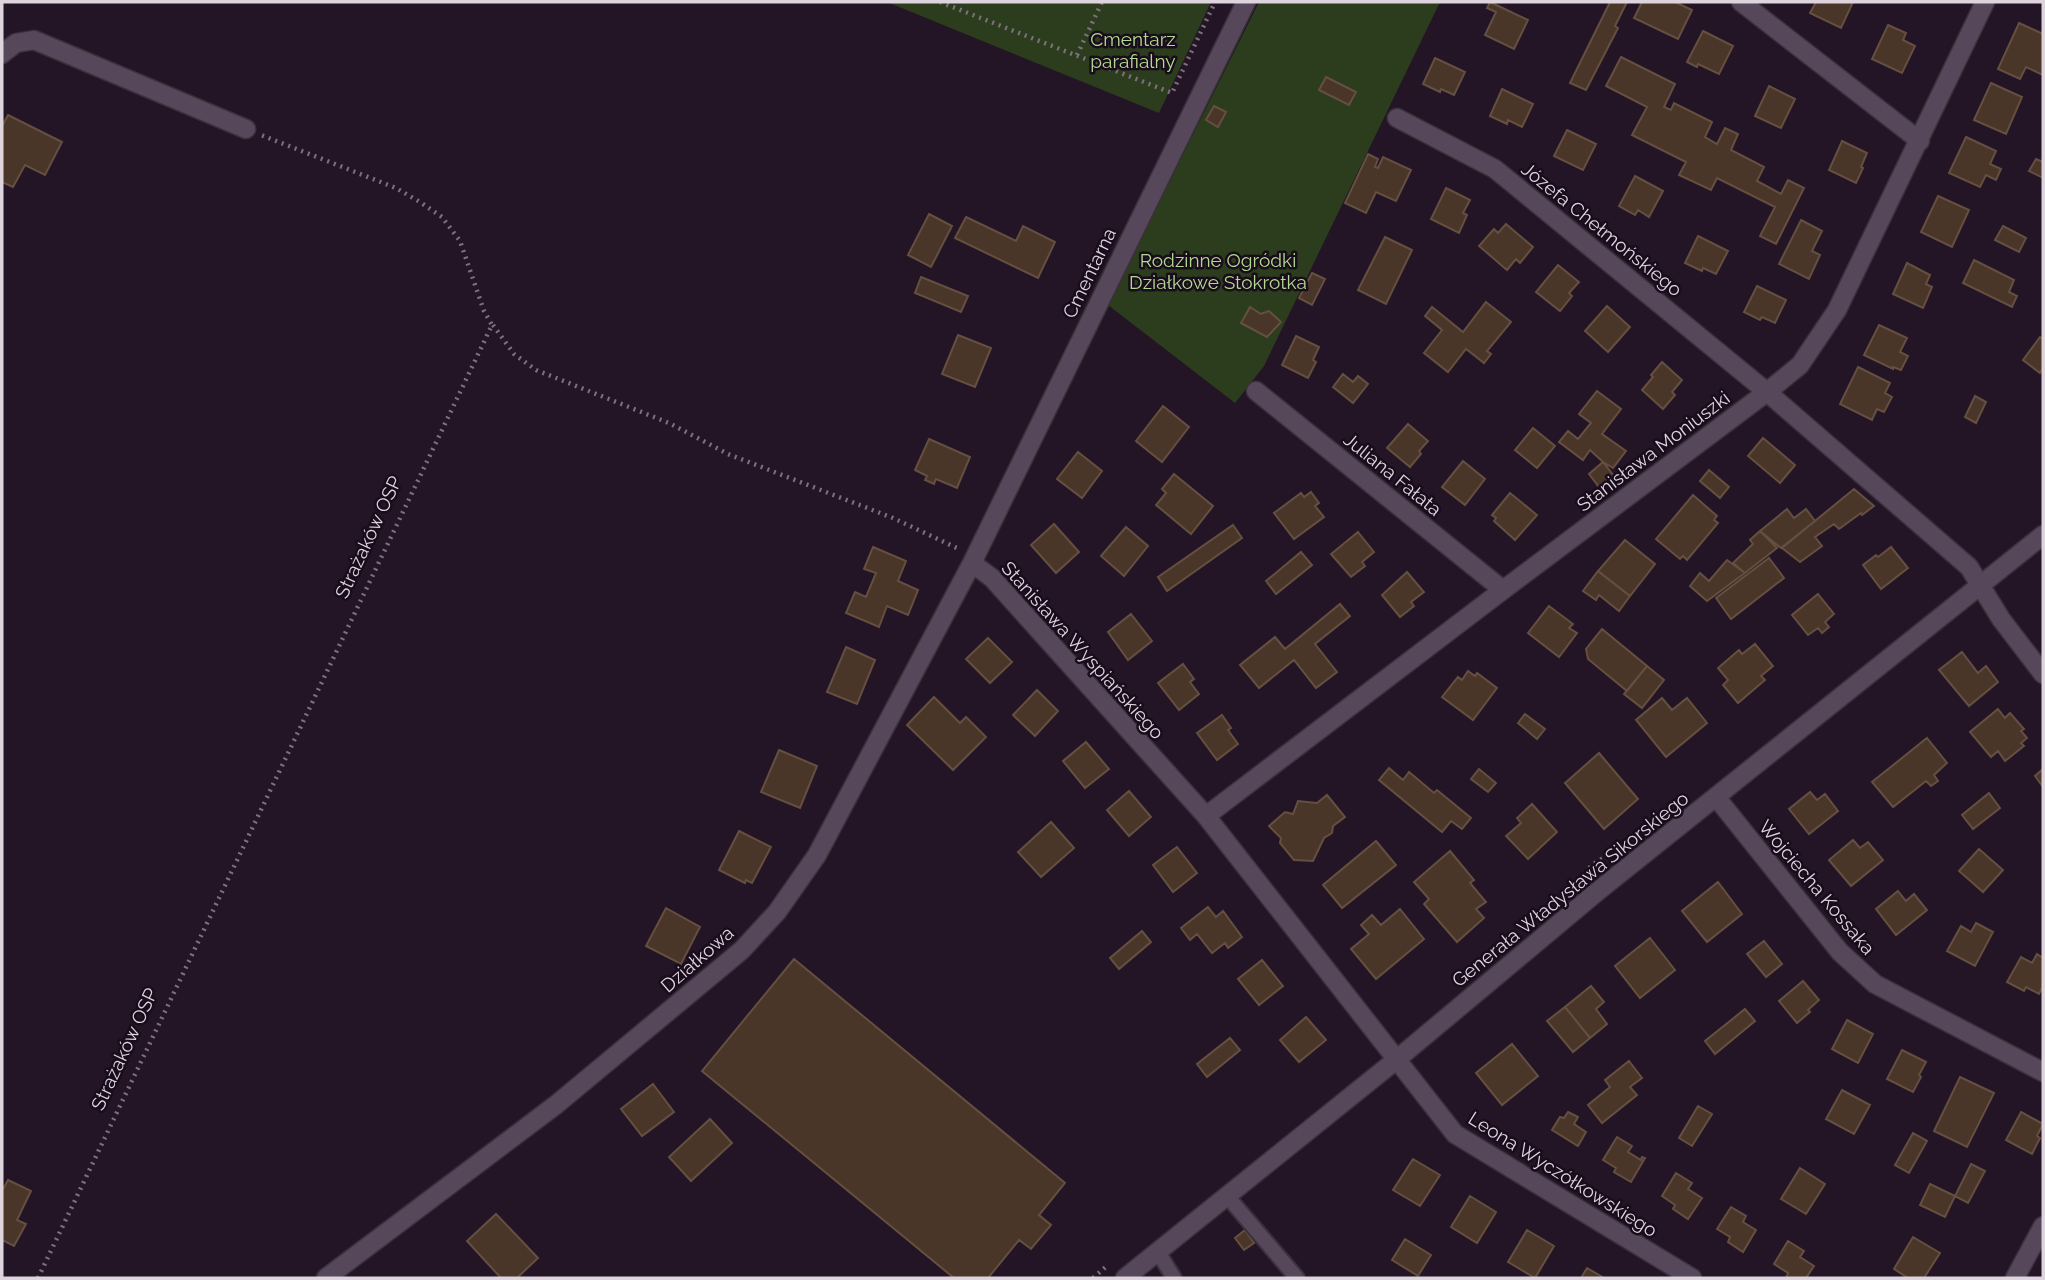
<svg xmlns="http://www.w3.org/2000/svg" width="2045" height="1280" font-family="Raleway,sans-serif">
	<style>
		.green { fill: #2c3d1d }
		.building { fill: #4a3629; stroke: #644f41; stroke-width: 2 }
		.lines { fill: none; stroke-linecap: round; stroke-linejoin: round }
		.service-casing { stroke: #3a313c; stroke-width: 18 }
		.minor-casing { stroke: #3a313c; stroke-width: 21 }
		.tertiary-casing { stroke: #3a313c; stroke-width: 21 }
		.path { stroke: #7d717f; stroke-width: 4.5; stroke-dasharray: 2 5; stroke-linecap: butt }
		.service { stroke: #57475a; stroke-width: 14 }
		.minor { stroke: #57475a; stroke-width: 18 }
		.tertiary { stroke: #57475a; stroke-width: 18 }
		.labels { text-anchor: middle; stroke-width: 5; stroke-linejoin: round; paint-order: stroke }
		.park-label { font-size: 19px; fill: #b1da8c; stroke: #190c1c }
		.street-label { font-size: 19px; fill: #ddd4de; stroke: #190c1c }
	</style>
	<rect width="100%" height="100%" fill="#231525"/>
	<path class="green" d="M887 2H1211L1159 113Z
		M1259 2H1440L1264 366 1235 403 1108 305Z"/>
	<path class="building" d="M1490 2 1528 20 1514 49 1485 35 1496 12 1487 8Z
		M1610 2H1627L1615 26 1618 28 1586 90 1570 83Z
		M1642 2H1675L1692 10 1678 39 1634 18Z
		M1816 2H1853L1841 28 1810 13Z
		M2019 23 2043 34V75L2026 67 2020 79 1998 69Z
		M1888 25 1906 33 1903 40 1915 46 1902 73 1872 59Z
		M1703 31 1733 46 1719 74 1698 64 1697 67 1687 62Z
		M1621 57 1675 84 1664 107 1671 110 1674 103 1712 122 1705 137 1717 144 1725 128 1738 134 1731 150 1764 167 1757 181 1781 194 1788 180 1804 188 1776 244 1760 236 1775 207 1717 178 1711 190 1679 175 1686 162 1632 135 1647 107 1606 86Z
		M1435 58 1465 72 1454 95 1441 89 1440 92 1423 84Z
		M1326 77 1356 92 1349 105 1319 90Z
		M1991 83 2022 97 2006 134 1974 120Z
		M1769 86 1795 99 1781 128 1755 116Z
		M1502 89 1533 104 1522 127 1508 120 1507 124 1490 116Z
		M1214 106 1226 112 1218 127 1206 120Z
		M8 115 62 142 45 175 25 165 13 187 2 182V126Z
		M1567 130 1596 144 1583 170 1554 156Z
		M1966 137 1996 151 1990 164 2001 169 1996 180 1986 175 1980 187 1949 173Z
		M1842 141 1867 153 1861 167 1863 168 1856 183 1829 170Z
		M1368 154 1378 159 1375 167 1378 168 1383 157 1411 170 1396 201 1376 192 1366 213 1345 203Z
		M2036 159 2043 162V178L2029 171Z
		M1635 176 1663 191 1649 217 1638 210 1635 215 1619 206Z
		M1446 188 1470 200 1463 213 1467 215 1459 233 1431 219Z
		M1938 196 1969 210 1952 247 1921 232Z
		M929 214 952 226 931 267 908 255Z
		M966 217 1016 241 1023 226 1055 242 1038 278 955 238Z
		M1801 220 1822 231 1812 251 1820 255 1809 279 1779 264Z
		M1506 224 1533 247 1520 263 1516 259 1507 270 1479 246 1494 229 1498 233Z
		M2003 226 2026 238 2019 252 1995 240Z
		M1698 236 1728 251 1716 274 1703 268 1702 271 1685 263Z
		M1385 237 1412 250 1386 304 1358 290Z
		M1974 260 2014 280 2009 292 2017 296 2012 307 1963 283Z
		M1907 263 1930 275 1926 284 1932 287 1923 308 1893 294Z
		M1558 265 1579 282 1569 293 1572 296 1560 311 1536 292Z
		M1312 273 1325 279 1312 305 1299 298Z
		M921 277 968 296 961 312 915 293Z
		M1757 286 1786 300 1775 323 1762 317 1760 320 1744 312Z
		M1486 302 1511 322 1487 351 1491 354 1484 363 1466 349 1448 372 1424 353 1442 330 1425 316 1432 307 1463 332Z
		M1607 306 1630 327 1608 352 1585 331Z
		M1250 307 1261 314 1269 311 1281 322 1267 337 1241 323Z
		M1879 325 1907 338 1900 352 1908 356 1901 370 1893 367V369L1864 355Z
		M958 335 991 348 975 387 942 374Z
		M1296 336 1319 347 1313 360 1316 362 1308 378 1282 365Z
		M2040 337 2043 339V368L2040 373 2023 360Z
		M1662 362 1682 380 1672 392 1675 395 1663 409 1642 390 1653 377 1651 375Z
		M1858 367 1890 383 1885 393 1892 397 1884 412 1877 409 1872 420 1840 404Z
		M1343 374 1353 382 1358 376 1368 384 1353 403 1333 387Z
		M1597 391 1621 409 1602 434 1626 451 1613 468 1603 462 1590 450 1583 460 1559 442 1568 431 1578 439 1591 423 1579 414Z
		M1975 396 1986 402 1976 423 1965 417Z
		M1163 406 1189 427 1162 462 1136 441Z
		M1408 424 1428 441 1419 451 1421 454 1410 467 1387 448Z
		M1533 428 1555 446 1537 468 1515 450Z
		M1763 438 1795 465 1780 483 1748 456Z
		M929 439 970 457 957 488 936 479 934 484 925 480 927 476 915 470Z
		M1078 452 1102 471 1082 498 1057 479Z
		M1463 461 1485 479 1465 505 1442 487Z
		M1603 462 1614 476 1599 487 1589 474Z
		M1709 470 1729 487 1720 498 1700 481Z
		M1174 474 1213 506 1191 534 1156 505 1166 493 1162 489Z
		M1854 489 1874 506 1862 515 1861 513 1839 529 1834 524 1815 537 1822 546 1800 562 1782 548Z
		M1311 492 1319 503 1315 506 1324 517 1294 539 1274 513 1301 493 1304 497Z
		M1510 493 1537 515 1515 540 1494 521 1496 518 1492 515Z
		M1693 495 1717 516 1714 520 1718 523 1687 560 1683 556 1680 559 1656 539Z
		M1787 509 1794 518 1806 509 1815 521 1781 548 1760 531Z
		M1054 524 1079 552 1056 573 1031 545Z
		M1233 525 1242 538 1167 591 1158 577Z
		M1126 527 1148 546 1124 576 1101 556Z
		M1760 531 1777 548 1745 573 1733 563 1753 544 1750 540Z
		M1358 532 1374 552 1362 562 1365 566 1351 577 1331 554Z
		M1625 540 1655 564 1630 596 1598 571Z
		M873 547 906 561 898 581 918 590 908 615 887 606 879 627 846 613 855 592 866 597 876 573 864 569Z
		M1891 547 1908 568 1881 589 1863 565 1876 555 1878 557Z
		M1301 552 1312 565 1276 594 1266 581Z
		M1769 558 1784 578 1731 619 1716 598Z
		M1727 560 1745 573 1707 601 1690 586 1700 573 1709 581Z
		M1598 571 1630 596 1619 611 1599 595 1596 600 1583 591Z
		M1407 572 1424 592 1411 602 1414 606 1400 617 1382 595Z
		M1818 594 1834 614 1825 622 1829 627 1822 633 1818 628 1808 635 1792 615Z
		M1340 604 1350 616 1315 644 1337 672 1316 688 1294 660 1259 688 1240 665 1275 637 1285 649Z
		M1549 606 1573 624 1569 628 1577 633 1559 657 1528 633Z
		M1131 614 1152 641 1128 660 1108 632Z
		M1602 629 1647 666 1627 691 1588 659 1586 649Z
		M988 638 1012 662 990 683 966 659Z
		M1755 644 1773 666 1761 676 1765 680 1738 703 1723 685 1728 680 1718 668 1739 650 1742 654Z
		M846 647 875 660 857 704 827 692Z
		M1962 652 1978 673 1986 666 1998 682 1969 706 1939 670Z
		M1183 664 1194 679 1190 682 1199 694 1179 710 1158 683Z
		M1647 666 1664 680 1642 708 1624 694Z
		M1468 671 1475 676 1477 673 1497 688 1473 720 1442 697 1458 677 1462 680Z
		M1037 690 1058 711 1035 736 1013 715Z
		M934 697 960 723 966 717 986 737 953 770 907 725Z
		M1662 698 1672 710 1687 698 1707 723 1666 757 1636 720Z
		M1998 709 2005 718 2010 713 2024 729 2021 731 2027 738 2021 743 2024 746 2005 761 1998 751 1991 757 1970 732Z
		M1525 714 1545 729 1537 739 1518 723Z
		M1222 715 1231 728 1228 730 1238 744 1217 760 1197 733Z
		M1927 738 1947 763 1934 775 1938 781 1931 786 1926 781 1893 807 1872 782Z
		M1086 742 1109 769 1085 788 1063 761Z
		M779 750 817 766 800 808 761 792Z
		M1599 753 1638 799 1604 829 1565 783Z
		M1389 768 1403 780 1409 772 1434 793 1437 790 1471 818 1462 829 1451 821 1442 832 1379 780Z
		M1479 769 1496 783 1488 792 1471 779Z
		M2043 769V787L2035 776Z
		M1129 791 1151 817 1129 836 1107 810Z
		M1810 792 1817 800 1825 794 1838 811 1809 834 1789 809Z
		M1989 793 2000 808 1973 829 1962 815Z
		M1327 795 1345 817 1333 826 1332 833 1324 838 1313 861 1294 860 1280 843 1281 838 1269 826 1285 812 1293 814 1298 801 1317 803Z
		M1532 804 1557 832 1528 859 1506 836 1521 823 1517 818Z
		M1051 822 1074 848 1041 877 1018 852Z
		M739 831 771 847 752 883 746 880 745 883 719 870Z
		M1853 840 1860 848 1868 842 1883 860 1851 886 1829 860Z
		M1376 841 1396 865 1342 908 1323 885Z
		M1177 847 1197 873 1173 892 1153 865Z
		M1979 849 2003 870 1983 892 1959 871Z
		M1450 851 1474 880 1470 883 1486 902 1476 909 1484 918 1457 942 1424 904 1429 899 1414 882Z
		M1718 882 1742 914 1707 942 1682 911Z
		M1898 891 1906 901 1914 894 1927 910 1896 935 1876 909Z
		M1208 907 1216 917 1223 911 1242 937 1228 948 1225 943 1212 953 1197 934 1190 940 1181 928Z
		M666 908 700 927 681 964 646 946Z
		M1400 909 1424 939 1376 979 1351 949 1369 934 1361 925 1372 915 1381 925Z
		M1976 923 1993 932 1975 966 1947 951 1961 926 1971 932Z
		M1142 931 1151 942 1119 969 1110 958Z
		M1650 938 1675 970 1640 998 1615 966Z
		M1764 941 1782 964 1766 977 1747 954Z
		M2037 954 2043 958V986L2039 994 2026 987 2024 991 2007 982 2021 957 2032 963Z
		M794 959 1065 1183 1039 1215 1051 1225 1031 1249 1019 1240 988 1278H954L702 1071Z
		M1262 960 1283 986 1259 1005 1238 979Z
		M1803 981 1819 1000 1808 1010 1810 1012 1797 1023 1779 1001Z
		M1591 986 1604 1002 1596 1009 1607 1024 1590 1038 1565 1007Z
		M1565 1007 1590 1038 1573 1052 1547 1021Z
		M1745 1009 1755 1021 1715 1054 1705 1041Z
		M1306 1017 1326 1040 1299 1062 1280 1040Z
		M1847 1020 1873 1034 1858 1063 1832 1049Z
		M1230 1038 1240 1050 1207 1077 1197 1064Z
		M1512 1044 1538 1076 1502 1105 1476 1073Z
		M1902 1050 1926 1062 1919 1075 1921 1077 1913 1092 1887 1079Z
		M1629 1061 1642 1078 1630 1087 1637 1095 1602 1123 1588 1105 1610 1087 1605 1080Z
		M1960 1077 1994 1093 1967 1147 1934 1131Z
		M653 1084 674 1112 642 1136 621 1109Z
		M1842 1090 1870 1105 1854 1134 1826 1119Z
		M1698 1106 1712 1114 1692 1146 1679 1138Z
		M1568 1112 1578 1117 1574 1124 1586 1132 1578 1146 1552 1130 1560 1117 1564 1118Z
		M2021 1112 2043 1124 2037 1136 2040 1138 2032 1154 2006 1140Z
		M710 1119 732 1143 691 1181 669 1157Z
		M1913 1133 1927 1141 1909 1173 1895 1165Z
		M1617 1137 1632 1146 1628 1152 1641 1160 1642 1157 1645 1158 1631 1182 1614 1172 1616 1168 1603 1160Z
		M1413 1159 1440 1175 1420 1206 1393 1190Z
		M1971 1164 1985 1171 1968 1203 1955 1196Z
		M1800 1168 1825 1184 1806 1214 1781 1199Z
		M1676 1173 1692 1183 1688 1189 1702 1198 1688 1219 1673 1209 1675 1205 1662 1196Z
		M8 1180 31 1191 17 1220 26 1224 14 1246 2 1240V1191Z
		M1930 1184 1955 1196 1945 1217 1920 1205Z
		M1470 1196 1496 1212 1477 1243 1451 1227Z
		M1731 1207 1746 1216 1743 1222 1756 1230 1743 1252 1728 1242 1730 1237 1717 1229Z
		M496 1214 538 1258 517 1278H501L467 1241Z
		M1245 1230 1254 1243 1244 1250 1235 1238Z
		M1527 1230 1554 1246 1535 1278 1508 1262Z
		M1913 1237 1940 1253 1924 1278H1908L1894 1269Z
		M1405 1239 1431 1255 1418 1276 1392 1260Z
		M1788 1241 1804 1251 1800 1257 1814 1266 1806 1278H1786L1788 1273 1774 1264Z
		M1587 1268 1604 1278H1581Z"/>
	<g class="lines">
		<g class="service-casing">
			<path id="service" d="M1227 1196 1297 1278
				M1158 1252 1174 1278"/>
		</g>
		<g class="minor-casing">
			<path id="minor" d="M1741 2 1920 141
				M2 54 16 43 34 40 246 129
				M1397 118 1495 169 1767 392 1969 567 2001 619 2043 674
				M1256 391 1503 590
				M972 563 992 578 1206 816 1455 1134 1692 1278
				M1716 797 1840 952 1875 984 2043 1072
				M1206 816 1503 590 1767 392 1800 365 1837 310 1985 2
				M326 1278 557 1104 742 950 777 912 817 855 972 563 1246 2
				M2015 1278 2043 1226"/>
		</g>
		<g class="tertiary-casing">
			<path id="tertiary" d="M1125 1278 1396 1060 1598 891 2043 535"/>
		</g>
		<path class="path" d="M940 2 1172 93 1215 2
			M1077 55 1102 2
			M493 325 514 354 536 370 669 423 728 454 893 518 959 549
			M1589 868 1599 860 1605 858
			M38 1278 492 325 484 311 460 241 442 217 420 202 396 188 261 135
			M1093 1278 1108 1265"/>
		<use href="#service" class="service"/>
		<use href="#minor" class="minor"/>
		<use href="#tertiary" class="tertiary"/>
	</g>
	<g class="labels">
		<g class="park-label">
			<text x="1133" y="46">Cmentarz<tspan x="1133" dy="22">parafialny</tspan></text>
			<text x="1218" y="267">Rodzinne Ogródki<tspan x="1218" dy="22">Działkowe Stokrotka</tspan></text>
		</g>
		<g class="street-label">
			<text transform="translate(1602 229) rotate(39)" y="7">Józefa Chełmońskiego</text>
			<text transform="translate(1089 273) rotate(-64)" y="7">Cmentarna</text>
			<text transform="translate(1653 451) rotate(-37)" y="7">Stanisława Moniuszki</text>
			<text transform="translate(1393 474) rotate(39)" y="7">Juliana Fałata</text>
			<text transform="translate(368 537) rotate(-65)" y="7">Strażaków OSP</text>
			<text transform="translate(1083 650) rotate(48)" y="7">Stanisława Wyspiańskiego</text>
			<text transform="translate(1817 887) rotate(50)" y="7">Wojciecha Kossaka</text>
			<text transform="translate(1570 889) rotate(-39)" y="7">Generała Władysława Sikorskiego</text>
			<text transform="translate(697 959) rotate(-41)" y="7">Działkowa</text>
			<text transform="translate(124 1049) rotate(-65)" y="7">Strażaków OSP</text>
			<text transform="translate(1563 1174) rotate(32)" y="7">Leona Wyczółkowskiego</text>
		</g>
	</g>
	<rect width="2045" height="1280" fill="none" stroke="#ddd4de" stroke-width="7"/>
</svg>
